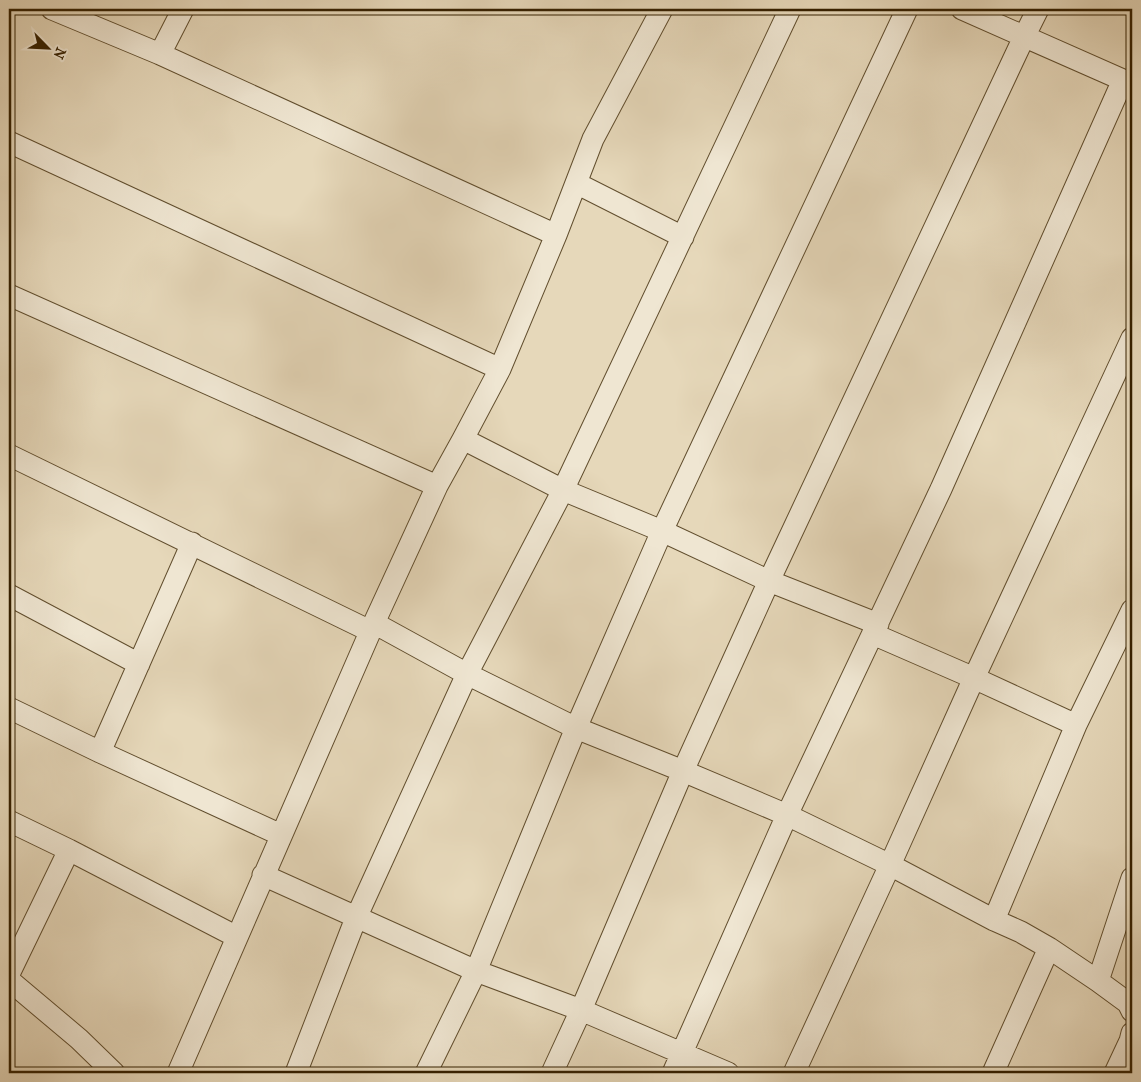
<svg xmlns="http://www.w3.org/2000/svg" width="1141" height="1082" font-family="'IM FELL French Canon',serif">
	<style>
		.lines { fill: none; stroke-linecap: round; stroke-linejoin: round }
		.minor-casing { stroke: #614e2e; stroke-width: 23 }
		.minor { stroke: #efe6d2; stroke-width: 21 }
	</style>
	<rect width="100%" height="100%" fill="#e6d8ba"/>
	<filter id="stains"><feTurbulence type="fractalNoise" baseFrequency=".004" numOctaves="4"/><feColorMatrix values="0 0 0 0 .2 0 0 0 0 .09 0 0 0 0 .02 0 0 0 .5 -.17"/></filter>
	<radialGradient id="worn" r=".72"><stop offset=".6" stop-color="#630" stop-opacity="0"/><stop offset="1" stop-color="#630" stop-opacity=".3"/></radialGradient>
	<g class="lines">
		<g class="minor-casing">
			<path id="minor" d="M52 9 160 54 556 235
				M962 9 1132 84
				M160 54 183 9
				M9 142 500 369
				M576 183 683 237
				M9 295 437 486
				M463 439 563 490 662 531 769 581 878 624
				M9 455 370 631
				M9 595 139 664
				M374 623 467 674 576 728 683 771 787 815 890 865 994 920 1021 932 1049 948 1098 981 1128 1003 1132 1011
				M873 634 974 678 1076 725
				M9 708 100 752 281 835
				M100 752 192 543
				M9 821 69 850 237 937
				M263 875 476 971 581 1010 728 1073
				M994 920 1076 725 1132 610
				M9 974 69 850
				M9 980 79 1039 114 1073
				M1098 981 1132 878
				M178 1073 374 623 437 486 463 439 500 369 556 235 593 139 662 9
				M296 1073 356 918 467 674 563 490 790 9
				M426 1073 476 971 576 728 662 531 907 9
				M552 1073 581 1010 683 771 769 581 1024 37 1038 9
				M673 1073 787 815 941 489 1123 80
				M794 1073 890 865 974 678 1132 338
				M993 1073 1049 948
				M1115 1073 1130 1041 1132 1033"/>
		</g>
		<use href="#minor" class="minor"/>
	</g>
	<rect width="1141" height="1082" fill="none" stroke="#e6d8ba" stroke-width="30"/>
	<rect x="10" y="10" width="1121" height="1062" fill="none" stroke="#352000" stroke-width="2.5"/>
	<rect x="15" y="15" width="1111" height="1052" fill="none" stroke="#352000"/>
	<g transform="translate(48 48) rotate(114)" stroke="#efe6d2" stroke-width="4" paint-order="stroke">
	<path d="M0-4L9 19L0 12L-9 19Z" fill="#352000"/>
	<text y="-8" font-size="14" font-weight="bold" text-anchor="middle" fill="#352000">N</text>
	</g>
	<rect width="100%" height="100%" filter="url(#stains)"/>
	<rect width="100%" height="100%" fill="url(#worn)"/>
</svg>
